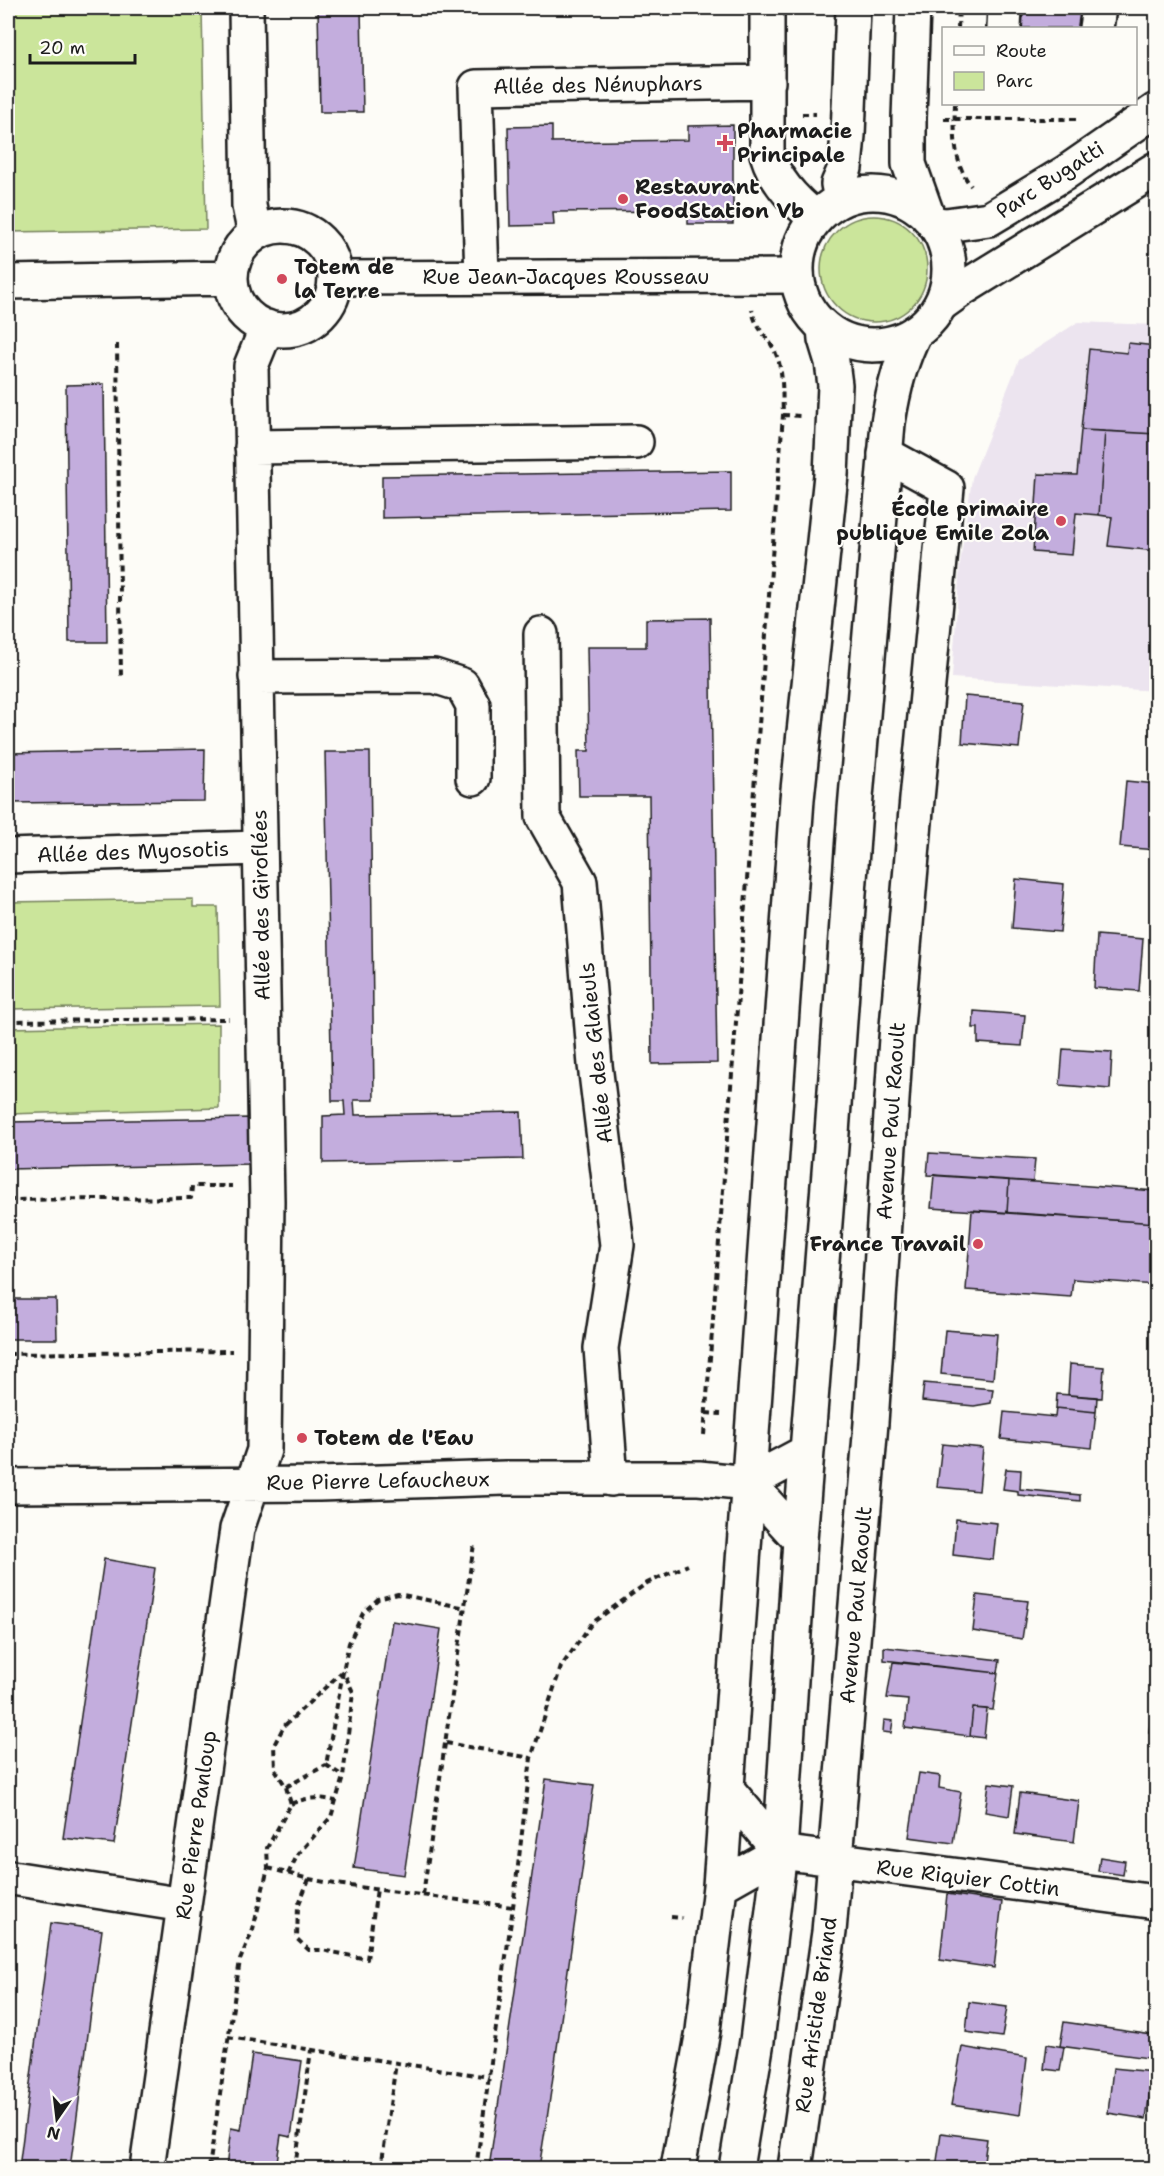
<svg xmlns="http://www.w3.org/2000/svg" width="1164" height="2176" font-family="'Shantell Sans',sans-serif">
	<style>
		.built { fill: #ece4ef }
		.green { fill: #cbe59b; stroke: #74805c; stroke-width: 1.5 }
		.building { fill: #c3addd; stroke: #1c1c1c; stroke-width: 1.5 }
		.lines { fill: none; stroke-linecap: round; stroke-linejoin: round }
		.minor-casing { stroke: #1c1c1c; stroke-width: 38 }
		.major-casing { stroke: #1c1c1c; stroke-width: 38 }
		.path { stroke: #1c1c1c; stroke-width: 4; stroke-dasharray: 6 4.5; stroke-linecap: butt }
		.minor { stroke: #fdfcf7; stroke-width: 33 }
		.major { stroke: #fdfcf7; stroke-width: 33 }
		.poi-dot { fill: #d1495b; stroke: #fdfcf7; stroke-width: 2 }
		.labels { text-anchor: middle; stroke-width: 4.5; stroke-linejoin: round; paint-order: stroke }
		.street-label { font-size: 21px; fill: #1c1c1c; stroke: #fdfcf7 }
		.poi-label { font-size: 21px; font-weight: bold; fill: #1c1c1c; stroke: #fdfcf7; text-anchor: start }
	</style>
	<rect width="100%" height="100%" fill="#fdfcf7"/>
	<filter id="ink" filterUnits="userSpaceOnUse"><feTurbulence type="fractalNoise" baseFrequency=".0167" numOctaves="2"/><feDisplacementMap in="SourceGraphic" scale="12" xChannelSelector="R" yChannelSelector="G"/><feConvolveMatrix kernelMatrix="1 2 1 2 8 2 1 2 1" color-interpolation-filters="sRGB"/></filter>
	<g filter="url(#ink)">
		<path class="built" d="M1078 322 1156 325V691L952 678 960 564 972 478 1019 360Z"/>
		<path class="green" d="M8 8H202L206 229 8 232Z
			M821 269a53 53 0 1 1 106 0a53 53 0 1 1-106 0Z
			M193 899V907H218L220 1006 8 1009V902Z
			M219 1024V1108L8 1114V1028Z"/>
		<path class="building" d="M318 8H361L363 112H320Z
			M1020 8H1088L1085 28H1018Z
			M733 125V224H688V211L553 212 554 225 510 226 508 127 552 126V142L688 140V126Z
			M1128 343 1156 346V434L1081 430 1089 349 1127 353Z
			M104 384 107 642H69L66 385Z
			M1081 430 1105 431 1099 515 1076 513 1072 555 1033 552 1038 474 1077 475Z
			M1105 431 1156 434V551L1108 546 1112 517 1099 515Z
			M731 471V511L382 518V476Z
			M710 618 717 1063 652 1064 649 796H579L578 751H589L587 647H646V619Z
			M965 696 1024 701 1019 748 962 743Z
			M205 749 204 801 8 803V753Z
			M325 752H370L374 1100H354L355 1115 521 1112 523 1159 323 1163V1116L345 1115 344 1101H332Z
			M1126 781 1156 784V850L1120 847Z
			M1016 879 1064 884 1060 932 1012 928Z
			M1097 935 1143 939 1139 991 1094 988Z
			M974 1011 1025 1015 1022 1046 978 1043V1028H973Z
			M1063 1049 1112 1052 1110 1089 1060 1085Z
			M252 1118 251 1164 8 1169V1122Z
			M929 1153 1035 1159 1033 1182 927 1175Z
			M934 1175 1009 1180 1007 1213 931 1208Z
			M1009 1180 1156 1191V1223L1007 1213Z
			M972 1210 1156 1223V1285L1073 1279 1071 1297 966 1290Z
			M8 1299H56L57 1339H8Z
			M945 1330 997 1334 993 1379 941 1374Z
			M1070 1364 1104 1367 1102 1398 1068 1395Z
			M924 1383 993 1389 991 1403 974 1406 922 1401Z
			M1057 1394 1097 1397 1096 1412 1056 1408Z
			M1056 1408 1096 1412 1092 1448 1001 1439 1004 1412 1055 1417Z
			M942 1444 983 1448 979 1491 937 1487Z
			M1006 1469 1021 1470 1020 1489 1080 1495V1501L1018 1495V1491L1003 1489Z
			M956 1519 997 1523 993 1560 953 1555Z
			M104 1559 155 1568 114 1844 63 1838Z
			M977 1595 1028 1601 1022 1639 973 1631Z
			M392 1621 441 1629 404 1875 354 1868Z
			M884 1647 1000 1660 998 1673 884 1660Z
			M893 1662 998 1673 993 1710 973 1708 970 1736 905 1728 908 1700 887 1698Z
			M1156 1673V1733L1149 1732Z
			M973 1708 987 1709 984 1738 970 1736Z
			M884 1720 893 1721 891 1733 883 1732Z
			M919 1773 940 1776 939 1788 961 1792 953 1843 909 1837Z
			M546 1779 594 1785 548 2112 539 2168H489Z
			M989 1783 1013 1786 1009 1816 985 1812Z
			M1020 1793 1079 1801 1074 1842 1015 1834Z
			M1100 1857 1125 1861 1123 1875 1098 1871Z
			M947 1894 1002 1902 994 1968 940 1960Z
			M51 1923 102 1930 70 2168H19Z
			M969 2002 1007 2007 1002 2037 966 2032Z
			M1064 2022 1152 2035 1148 2058 1060 2046Z
			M1047 2044 1064 2047 1060 2071 1044 2069Z
			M962 2047 1027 2058 1020 2115 951 2105Z
			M252 2054 302 2061 291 2137 281 2135 276 2168H226L231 2128 241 2130Z
			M1113 2068 1153 2072 1146 2119 1108 2113Z
			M941 2133 987 2139 983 2168H936Z"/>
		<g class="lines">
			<g class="minor-casing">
				<path id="minor" d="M246 8 249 206 255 234
					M767 8V154C775 181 794 201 816 218
					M1004 28 1005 8
					M1096 28 1099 8
					M934 224 946 225 989 219 1065 173 1156 110
					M231 278a52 52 0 1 1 104 0a52 52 0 1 1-104 0Z
					M482 277 476 87 768 82
					M336 278 797 276
					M8 282 231 278
					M941 304 962 289 1156 169
					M252 447 636 442
					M541 634 543 817 580 882 595 1065 617 1245 601 1348 611 1479
					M256 677 434 676 462 685 473 705V778
					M8 856 259 848
					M8 1486 319 1484 505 1478H699L748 1483
					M780 1852 1156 1902
					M12 1878 184 1905
					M147 2168 237 1529 264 1450 267 1201 251 366 267 327
					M795 2168 829 1932 871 1423 896 1038 917 799 947 488 885 454"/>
			</g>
			<g class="major-casing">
				<path id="major" d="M913 8 909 118V164L928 217
					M797 269a76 76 0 1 1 152 0a76 76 0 1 1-152 0Z
					M841 200 838 184 845 168 848 135 853 8
					M800 1540 748 1483 806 1452
					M720 1886 780 1852 727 1789
					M678 2168 703 2031 720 1886 797 799 831 475 835 385 832 362 825 339 824 328
					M736 2168 757 2041 780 1852 800 1540 831 1147 855 809 888 423C893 390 900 361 915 332"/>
			</g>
			<path class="path" d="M958 28 959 8
				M955 104C954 132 953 163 971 186
				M802 114H816
				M944 119H1080
				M117 344 121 679
				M783 415 801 416
				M8 1021 229 1019
				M8 1200 191 1198 192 1186H232
				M8 1354 232 1351
				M8 1372V1385
				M706 1413 721 1414
				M704 1435 783 415C782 394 784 373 776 354 769 336 755 330 752 309
				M343 1672 326 1765 343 1776
				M446 1743 531 1758
				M286 1787 326 1765
				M291 1804C307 1797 319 1797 336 1801
				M268 1868 309 1879 335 1884 513 1907
				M288 1874 298 1854 331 1817 343 1777 353 1692 343 1671
				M309 1879 298 1906 297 1939 309 1950H322L367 1959 377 1889
				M423 1895 474 1544
				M671 1917 682 1918
				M228 2037 489 2077
				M209 2168 240 1960 253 1929 268 1868 267 1848 291 1804 286 1787 275 1769 274 1745 284 1726 343 1671 349 1643 363 1613 378 1599 398 1594 466 1608
				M295 2168 311 2050
				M381 2168 396 2063
				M476 2168 513 1907 531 1758 561 1667 592 1623 647 1583 688 1565"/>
			<use href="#minor" class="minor"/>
			<use href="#major" class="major"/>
		</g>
	</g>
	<g class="poi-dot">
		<path d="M722 134h6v6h6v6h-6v6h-6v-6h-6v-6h6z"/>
		<circle cx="623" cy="199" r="6"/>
		<circle cx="282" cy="279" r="6"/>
		<circle cx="1061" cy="521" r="6"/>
		<circle cx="978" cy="1244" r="6"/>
		<circle cx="302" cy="1438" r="6"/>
	</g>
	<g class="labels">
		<g class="street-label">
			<text transform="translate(598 85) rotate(-1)" y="7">Allée des Nénuphars</text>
			<text transform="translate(1050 180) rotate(-33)" y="7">Parc Bugatti</text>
			<text x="566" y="284">Rue Jean-Jacques Rousseau</text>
			<text transform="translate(133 852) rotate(-2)" y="7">Allée des Myosotis</text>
			<text transform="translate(261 905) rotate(-91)" y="7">Allée des Giroflées</text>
			<text transform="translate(596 1053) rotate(-96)" y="7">Allée des Glaieuls</text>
			<text transform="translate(891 1121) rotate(-86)" y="7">Avenue Paul Raoult</text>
			<text transform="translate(378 1481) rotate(-1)" y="7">Rue Pierre Lefaucheux</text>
			<text transform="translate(856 1605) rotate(-85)" y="7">Avenue Paul Raoult</text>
			<text transform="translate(196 1825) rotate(-82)" y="7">Rue Pierre Panloup</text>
			<text transform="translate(968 1878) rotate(7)" y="7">Rue Riquier Cottin</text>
			<text transform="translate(816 2015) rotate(-82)" y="7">Rue Aristide Briand</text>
		</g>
		<g class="poi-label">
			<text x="737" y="138">Pharmacie<tspan x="737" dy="24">Principale</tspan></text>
			<text x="635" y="194">Restaurant<tspan x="635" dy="24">FoodStation Vb</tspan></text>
			<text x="294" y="274">Totem de<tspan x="294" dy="24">la Terre</tspan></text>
			<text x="1049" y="516" text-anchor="end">École primaire<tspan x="1049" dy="24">publique Emile Zola</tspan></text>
			<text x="966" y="1251" text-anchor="end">France Travail</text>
			<text x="314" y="1445">Totem de l'Eau</text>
		</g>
	</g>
	<rect width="1164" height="2176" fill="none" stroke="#fdfcf7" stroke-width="30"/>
	<rect x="15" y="15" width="1134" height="2146" fill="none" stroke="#1c1c1c" stroke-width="2" filter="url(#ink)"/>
	<rect x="942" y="27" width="195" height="78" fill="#fdfcf7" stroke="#a3a29f" stroke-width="1.5"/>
	<rect x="954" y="46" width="30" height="9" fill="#fdfcf7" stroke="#a3a29f" stroke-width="1.5"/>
	<text x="996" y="57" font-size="18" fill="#1c1c1c">Route</text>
	<rect x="954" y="72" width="30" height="18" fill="#cbe59b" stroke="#a3a29f" stroke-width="1.5"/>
	<text x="996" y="87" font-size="18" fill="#1c1c1c">Parc</text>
	<g transform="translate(57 2119) rotate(194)" stroke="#fdfcf7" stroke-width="4.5" paint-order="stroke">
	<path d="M0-4.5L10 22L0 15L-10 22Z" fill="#1c1c1c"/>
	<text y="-9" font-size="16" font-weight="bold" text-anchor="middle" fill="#1c1c1c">N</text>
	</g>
	<path d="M30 54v9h105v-9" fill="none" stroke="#1c1c1c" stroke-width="3"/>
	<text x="39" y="54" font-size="18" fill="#1c1c1c" stroke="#fdfcf7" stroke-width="4.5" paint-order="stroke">20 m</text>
</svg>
